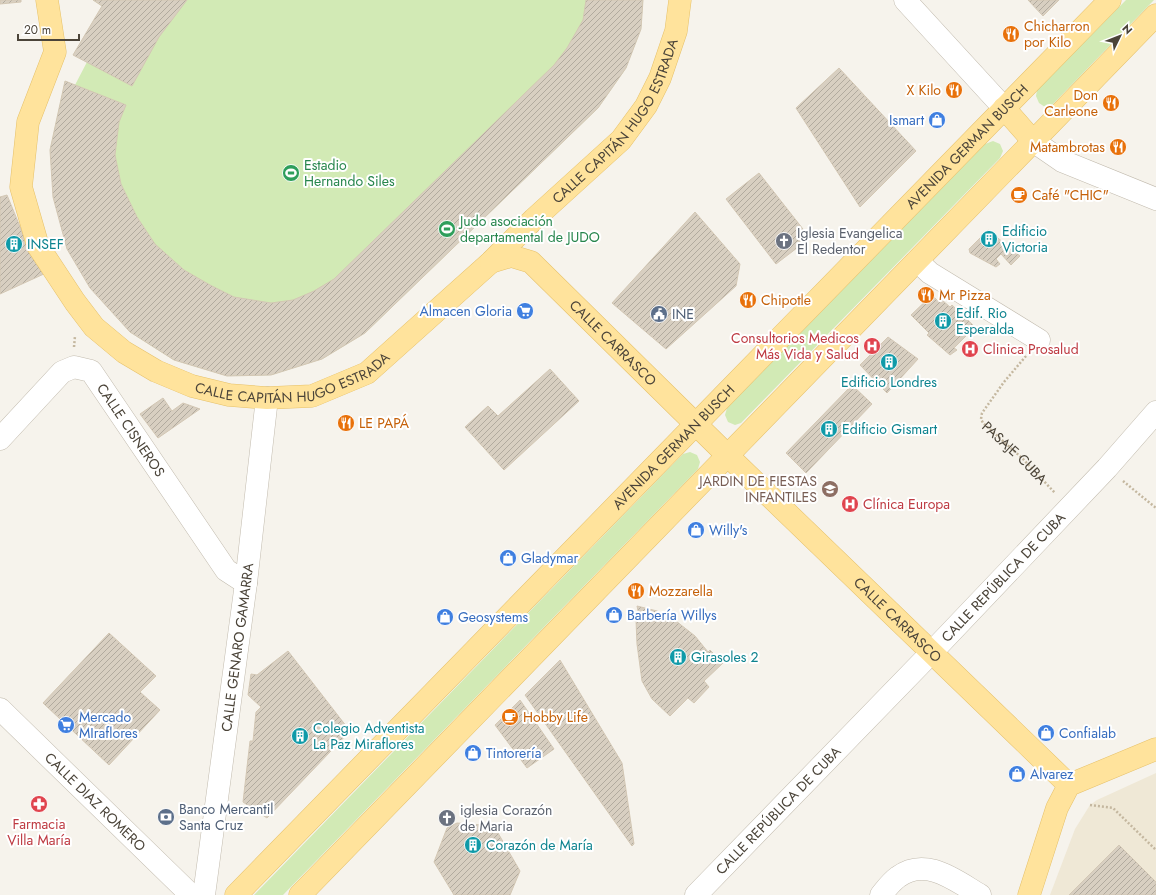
<svg xmlns="http://www.w3.org/2000/svg" width="1156" height="895" font-family="Jost,sans-serif">
	<style>
		.education { fill: #efe8d6 }
		.park { fill: #d2eab5 }
		.building { fill: url(#building-hatch); stroke: #d3c7b4 }
		.lines { fill: none; stroke-linecap: round; stroke-linejoin: round }
		.minor-casing { stroke: #c2bbae; stroke-width: 23 }
		.major-casing { stroke: #e6c16a; stroke-width: 23 }
		.path { stroke: #c4b79f; stroke-width: 2.5; stroke-dasharray: 2 2; stroke-linecap: butt }
		.minor { stroke: #fff; stroke-width: 22 }
		.major { stroke: #ffe39c; stroke-width: 22 }
		.labels { text-anchor: middle; stroke-width: 4; stroke-linejoin: round; paint-order: stroke }
		.food-label { font-size: 14px; fill: #c56008; stroke: #fff; text-anchor: start }
		.street-label { font-size: 14px; fill: #4b4439; stroke: #fff }
		.shop-label { font-size: 14px; fill: #366cbe; stroke: #fff; text-anchor: start }
		.leisure-label { font-size: 14px; fill: #27864d; stroke: #fff; text-anchor: start }
		.culture-label { font-size: 14px; fill: #0d838f; stroke: #fff; text-anchor: start }
		.worship-label { font-size: 14px; fill: #5b616d; stroke: #fff; text-anchor: start }
		.service-label { font-size: 14px; fill: #4e5e75; stroke: #fff; text-anchor: start }
		.health-label { font-size: 14px; fill: #be3a42; stroke: #fff; text-anchor: start }
		.education-label { font-size: 14px; fill: #785e54; stroke: #fff; text-anchor: end }
	</style>
	<defs>
		<pattern id="building-hatch" width="6" height="6" patternUnits="userSpaceOnUse"><rect width="6" height="6" fill="#d8cfc1"/><path d="M-1 1l2-2M0 6l6-6M5 7l2-2" fill="none" stroke="#b1aa9e"/></pattern>
	</defs>
	<rect width="100%" height="100%" fill="#f6f3ec"/>
	<path class="education" d="M1156 773V895H1050L1075 829 1090 805 1097 800Z"/>
	<path class="park" d="M93 0H643L641 29 626 68 598 108 365 333 322 359 271 375 227 376 174 360 130 332 50 150 65 81 75 85 87 62 102 6Z
		M1126 0H1154L1052 105 1045 107 1039 103 1036 96 1037 90Z
		M993 141 1000 144 1003 151 1000 158 741 423 735 425 728 422 725 415 727 408 985 144Z
		M690 452 697 455 700 462 698 469 283 895H254L677 460 683 454Z"/>
	<path class="building" d="M0 0H21V2L0 4Z
		M93 0H187L159 37 132 86 73 55 102 6Z
		M586 0H643L641 29 626 68 598 108 365 333 322 359 271 375 227 376 174 360 130 332 90 288 67 249 53 197 50 150 65 81 126 105 119 122 115 155 121 184 137 217 155 244 184 270 210 285 234 297 271 303 293 300 314 291 334 279 554 65 567 48 583 20Z
		M1028 0H1059L1043 16Z
		M839 68 916 151 860 207 796 108Z
		M759 173 810 238 776 264 726 199Z
		M7 195 30 251 46 273 0 294V197Z
		M695 212 740 264 736 286 666 349 612 303Z
		M988 230 1020 256 1011 265 1001 254 996 259 1000 264 996 267 970 253 969 249Z
		M932 295 939 302 942 300 950 307 952 305 975 327 954 348 957 350 950 355 927 335 929 333 911 315Z
		M888 337 918 359 887 393 860 365Z
		M550 369 579 401 504 470 465 427 488 406 498 416Z
		M852 385 872 404 806 473 786 453Z
		M163 398 172 411 183 403 200 409 158 438 140 414Z
		M637 606 657 611 676 621 695 636 708 652 710 650 723 663 704 681 709 687 694 703 688 698 670 716 652 699 642 681 637 644 636 620 639 615Z
		M109 633 156 676 140 692 160 710 109 765 43 703Z
		M288 651 350 731 267 818 243 802 250 741H253L256 712 261 707 248 695 251 674 257 675Z
		M560 660 622 763 634 844 632 846 525 695Z
		M520 700 554 749 527 768 495 725Z
		M457 823 494 826 520 871 510 895H454L434 862 447 828Z
		M1119 845 1156 882V895H1069Z"/>
	<g class="lines">
		<g class="minor-casing">
			<g id="minor">
				<path d="M905 0 1004 108"/>
				<path d="M1033 141 1062 161 1156 199"/>
				<path d="M917 261 930 273 1039 340"/>
				<path id="s2" d="M0 439 62 372 74 367 91 371 226 570 246 583"/>
				<path id="s3" d="M0 709 191 895"/>
				<path id="s4" d="M204 895 246 583 267 398"/>
				<path id="s5" d="M696 895 932 652 1107 468 1156 412"/>
				<path d="M881 895C886 889 891 882 898 877 926 856 956 881 980 895"/>
			</g>
		</g>
		<g class="major-casing">
			<g id="major">
				<path id="s6" d="M47 0 55 52 28 122 21 187 38 246 75 302 94 327 124 352 156 371 192 386 229 395 267 398 312 396 367 373 491 262 534 219 621 140 646 106 660 78 676 31 680 0"/>
				<path d="M1004 108 1033 141"/>
				<path id="s7" d="M491 262 511 256 531 262 727 455 1069 785"/>
				<path id="s8" d="M236 895 1110 0"/>
				<path d="M300 895 1156 15"/>
				<path d="M1029 895 1057 808 1069 785 1156 749"/>
			</g>
		</g>
		<g class="path">
			<path d="M74 347 75 336"/>
			<path id="s1" d="M1026 356 1004 382 982 413 981 419 983 423 1023 459 1055 493"/>
			<path d="M1123 481 1156 508"/>
			<path d="M1090 805 1113 808 1156 850"/>
		</g>
		<use href="#minor" class="minor"/>
		<use href="#major" class="major"/>
	</g>
	<defs>
		<g id="restaurant-disc" transform="scale(0.9)"><circle r="9.5" fill="#e8710a" stroke="#fff"/><path d="M-5-6h1v4h1v-4h1v4h1v-4h1v5L-1.5 .5V6h-2V.5L-5-1ZM5-6V6H3V1.5H1.5Q1.5-4 5-6Z" fill="#fff"/></g>
		<g id="shop-disc" transform="scale(0.9)"><circle r="9.5" fill="#3f7fe0" stroke="#fff"/><path d="M-5-2.5h2.3a2.7 3.5 0 0 1 5.4 0H5L5.5 6h-11ZM-1.5-2.5h3a1.5 2.3 0 0 0-3 0Z" fill="#fff"/></g>
		<g id="stadium-disc" transform="scale(0.9)"><circle r="9.5" fill="#2e9e5b" stroke="#fff"/><path d="M0-5a6.5 5 0 1 0 0 10a6.5 5 0 1 0 0-10ZM-3.5-1.8h7v3.6h-7Z" fill="#fff"/></g>
		<g id="cafe-disc" transform="scale(0.9)"><circle r="9.5" fill="#e8710a" stroke="#fff"/><path d="M-5.5-4.5H6V0H3Q3 3.5 0 3.5H-2.5Q-5.5 3.5-5.5 0ZM3-3.2v2h1.7v-2ZM-6 4.5H4V6H-6Z" fill="#fff"/></g>
		<g id="building-disc" transform="scale(0.9)"><circle r="9.5" fill="#0f9aa8" stroke="#fff"/><path d="M-4-6H4V6H1V3H-1V6H-4ZM-2.5-4.3h1.7v1.8h-1.7ZM.8-4.3h1.7v1.8H.8ZM-2.5-1h1.7V.8h-1.7ZM.8-1h1.7V.8H.8Z" fill="#fff"/></g>
		<g id="church-disc" transform="scale(0.9)"><circle r="9.5" fill="#6b7280" stroke="#fff"/><path d="M-1.2-6h2.4v3.5h3.3v2.4h-3.3V6h-2.4V-.1h-3.3v-2.4h3.3Z" fill="#fff"/></g>
		<g id="supermarket-disc" transform="scale(0.9)"><circle r="9.5" fill="#3f7fe0" stroke="#fff"/><path d="M-6-5.5h2.5l.6 2H6L4.5 2H-2.5L-4.4-4H-6ZM-1.5 3.2a1.3 1.3 0 1 0 .1 0ZM3 3.2a1.3 1.3 0 1 0 .1 0Z" fill="#fff"/></g>
		<g id="civic-disc" transform="scale(0.9)"><circle r="9.5" fill="#5c6f8a" stroke="#fff"/><path d="M-.6-6.5H3V-4.5H.6V-3L4-1V1h2V6H-6V1h2V-1L-.6-3ZM-1.2 2.5V6h2.4V2.5Z" fill="#fff"/></g>
		<g id="hospital-disc" transform="scale(0.9)"><circle r="9.5" fill="#e0444e" stroke="#fff"/><path d="M-5-5h3v3.5h4V-5h3V5h-3V1.5h-4V5h-3Z" fill="#fff"/></g>
		<g id="school-disc" transform="scale(0.9)"><circle r="9.5" fill="#8d6e63" stroke="#fff"/><path d="M0-5L7-2L0 1L-7-2ZM-4 1L0 2.5L4 1V4Q0 6-4 4Z" fill="#fff"/></g>
		<g id="pharmacy-disc" transform="scale(0.9)"><circle r="9.5" fill="#e0444e" stroke="#fff"/><path d="M-2-6h4v4h4v4h-4v4h-4v-4h-4v-4h4Z" fill="#fff"/></g>
		<g id="bank-disc" transform="scale(0.9)"><circle r="9.5" fill="#5c6f8a" stroke="#fff"/><path d="M-6-4H6V4H-6ZM0-2.3a2.3 2.3 0 1 0 0 4.6a2.3 2.3 0 1 0 0-4.6Z" fill="#fff"/></g>
	</defs>
	<g fill-rule="evenodd">
		<use href="#restaurant-disc" x="1011" y="34"/>
		<use href="#restaurant-disc" x="954" y="90"/>
		<use href="#restaurant-disc" x="1111" y="103"/>
		<use href="#shop-disc" x="937" y="120"/>
		<use href="#restaurant-disc" x="1118" y="147"/>
		<use href="#stadium-disc" x="291" y="173"/>
		<use href="#cafe-disc" x="1019" y="195"/>
		<use href="#stadium-disc" x="447" y="229"/>
		<use href="#building-disc" x="989" y="239"/>
		<use href="#church-disc" x="784" y="241"/>
		<use href="#building-disc" x="14" y="244"/>
		<use href="#restaurant-disc" x="926" y="295"/>
		<use href="#restaurant-disc" x="748" y="300"/>
		<use href="#supermarket-disc" x="525" y="311"/>
		<use href="#civic-disc" x="659" y="314"/>
		<use href="#building-disc" x="943" y="321"/>
		<use href="#hospital-disc" x="872" y="346"/>
		<use href="#hospital-disc" x="970" y="349"/>
		<use href="#building-disc" x="889" y="362"/>
		<use href="#restaurant-disc" x="346" y="423"/>
		<use href="#building-disc" x="829" y="429"/>
		<use href="#school-disc" x="830" y="489"/>
		<use href="#hospital-disc" x="850" y="504"/>
		<use href="#shop-disc" x="696" y="530"/>
		<use href="#shop-disc" x="508" y="558"/>
		<use href="#restaurant-disc" x="636" y="591"/>
		<use href="#shop-disc" x="614" y="615"/>
		<use href="#shop-disc" x="445" y="617"/>
		<use href="#building-disc" x="678" y="657"/>
		<use href="#cafe-disc" x="510" y="717"/>
		<use href="#supermarket-disc" x="66" y="725"/>
		<use href="#shop-disc" x="1046" y="733"/>
		<use href="#building-disc" x="300" y="736"/>
		<use href="#shop-disc" x="473" y="753"/>
		<use href="#shop-disc" x="1017" y="774"/>
		<use href="#pharmacy-disc" x="39" y="804"/>
		<use href="#bank-disc" x="166" y="817"/>
		<use href="#church-disc" x="447" y="818"/>
		<use href="#building-disc" x="473" y="845"/>
	</g>
	<g class="labels">
		<g class="food-label">
			<text x="1024" y="31">Chicharron<tspan x="1024" dy="16">por Kilo</tspan></text>
			<text x="941" y="95" text-anchor="end">X Kilo</text>
			<text x="1098" y="100" text-anchor="end">Don<tspan x="1098" dy="16">Carleone</tspan></text>
			<text x="1105" y="152" text-anchor="end">Matambrotas</text>
			<text x="1032" y="200">Café "CHIC"</text>
			<text x="939" y="300">Mr Pizza</text>
			<text x="761" y="305">Chipotle</text>
			<text x="359" y="428">LE PAPÁ</text>
			<text x="649" y="596">Mozzarella</text>
			<text x="523" y="722">Hobby Life</text>
		</g>
		<g class="street-label">
			<text dy="5" stroke="none"><textPath href="#s6" startOffset="1006">CALLE CAPITÁN HUGO ESTRADA</textPath></text>
			<text dy="5" stroke="none"><textPath href="#s8" startOffset="1046">AVENIDA GERMAN BUSCH</textPath></text>
			<text dy="5" stroke="none"><textPath href="#s7" startOffset="157">CALLE CARRASCO</textPath></text>
			<text dy="5" stroke="none"><textPath href="#s6" startOffset="574">CALLE CAPITÁN HUGO ESTRADA</textPath></text>
			<text dy="5" stroke="none"><textPath href="#s2" startOffset="193">CALLE CISNEROS</textPath></text>
			<text dy="5" stroke="none"><textPath href="#s8" startOffset="626">AVENIDA GERMAN BUSCH</textPath></text>
			<text dy="5" stroke="none"><textPath href="#s1" startOffset="126">PASAJE CUBA</textPath></text>
			<text dy="5" stroke="none"><textPath href="#s5" startOffset="442">CALLE REPÚBLICA DE CUBA</textPath></text>
			<text dy="5" stroke="none"><textPath href="#s7" startOffset="554">CALLE CARRASCO</textPath></text>
			<text dy="5" stroke="none"><textPath href="#s4" startOffset="250">CALLE GENARO GAMARRA</textPath></text>
			<text dy="5" stroke="none"><textPath href="#s3" startOffset="133">CALLE DIAZ ROMERO</textPath></text>
			<text dy="5" stroke="none"><textPath href="#s5" startOffset="118">CALLE REPÚBLICA DE CUBA</textPath></text>
		</g>
		<g class="shop-label">
			<text x="924" y="125" text-anchor="end">Ismart</text>
			<text x="512" y="316" text-anchor="end">Almacen Gloria</text>
			<text x="709" y="535">Willy's</text>
			<text x="521" y="563">Gladymar</text>
			<text x="627" y="620">Barbería Willys</text>
			<text x="458" y="622">Geosystems</text>
			<text x="79" y="722">Mercado<tspan x="79" dy="16">MIraflores</tspan></text>
			<text x="1059" y="738">Confialab</text>
			<text x="486" y="758">Tintorería</text>
			<text x="1030" y="779">Alvarez</text>
		</g>
		<g class="leisure-label">
			<text x="304" y="170">Estadio<tspan x="304" dy="16">Hernando Siles</tspan></text>
			<text x="460" y="226">Judo asociación<tspan x="460" dy="16">departamental de JUDO</tspan></text>
		</g>
		<g class="culture-label">
			<text x="1002" y="236">Edificio<tspan x="1002" dy="16">Victoria</tspan></text>
			<text x="27" y="249">INSEF</text>
			<text x="956" y="318">Edif. Rio<tspan x="956" dy="16">Esperalda</tspan></text>
			<text x="889" y="387" text-anchor="middle">Edificio Londres</text>
			<text x="842" y="434">Edificio Gismart</text>
			<text x="691" y="662">Girasoles 2</text>
			<text x="313" y="733">Colegio Adventista<tspan x="313" dy="16">La Paz Miraflores</tspan></text>
			<text x="486" y="850">Corazón de María</text>
		</g>
		<g class="worship-label">
			<text x="797" y="238">Iglesia Evangelica<tspan x="797" dy="16">El Redentor</tspan></text>
			<text x="460" y="815">iglesia Corazón<tspan x="460" dy="16">de Maria</tspan></text>
		</g>
		<g class="service-label">
			<text x="672" y="319">INE</text>
			<text x="179" y="814">Banco Mercantil<tspan x="179" dy="16">Santa Cruz</tspan></text>
		</g>
		<g class="health-label">
			<text x="859" y="343" text-anchor="end">Consultorios Medicos<tspan x="859" dy="16">Más Vida y Salud</tspan></text>
			<text x="983" y="354">Clinica Prosalud</text>
			<text x="863" y="509">Clínica Europa</text>
			<text x="39" y="829" text-anchor="middle">Farmacia<tspan x="39" dy="16">Villa María</tspan></text>
		</g>
		<g class="education-label">
			<text x="817" y="486">JARDIN DE FIESTAS<tspan x="817" dy="16">INFANTILES</tspan></text>
		</g>
	</g>
	<g transform="translate(1120 36) rotate(47)" stroke="#ffffff" stroke-width="3" paint-order="stroke">
	<path d="M0-3L7 15L0 10L-7 15Z" fill="#4b4439"/>
	<text y="-6" font-size="11" font-weight="bold" text-anchor="middle" fill="#4b4439">N</text>
	</g>
	<path d="M18 34v6h61v-6" fill="none" stroke="#4b4439" stroke-width="2"/>
	<text x="24" y="34" font-size="12" fill="#4b4439" stroke="#ffffff" stroke-width="3" paint-order="stroke">20 m</text>
</svg>
